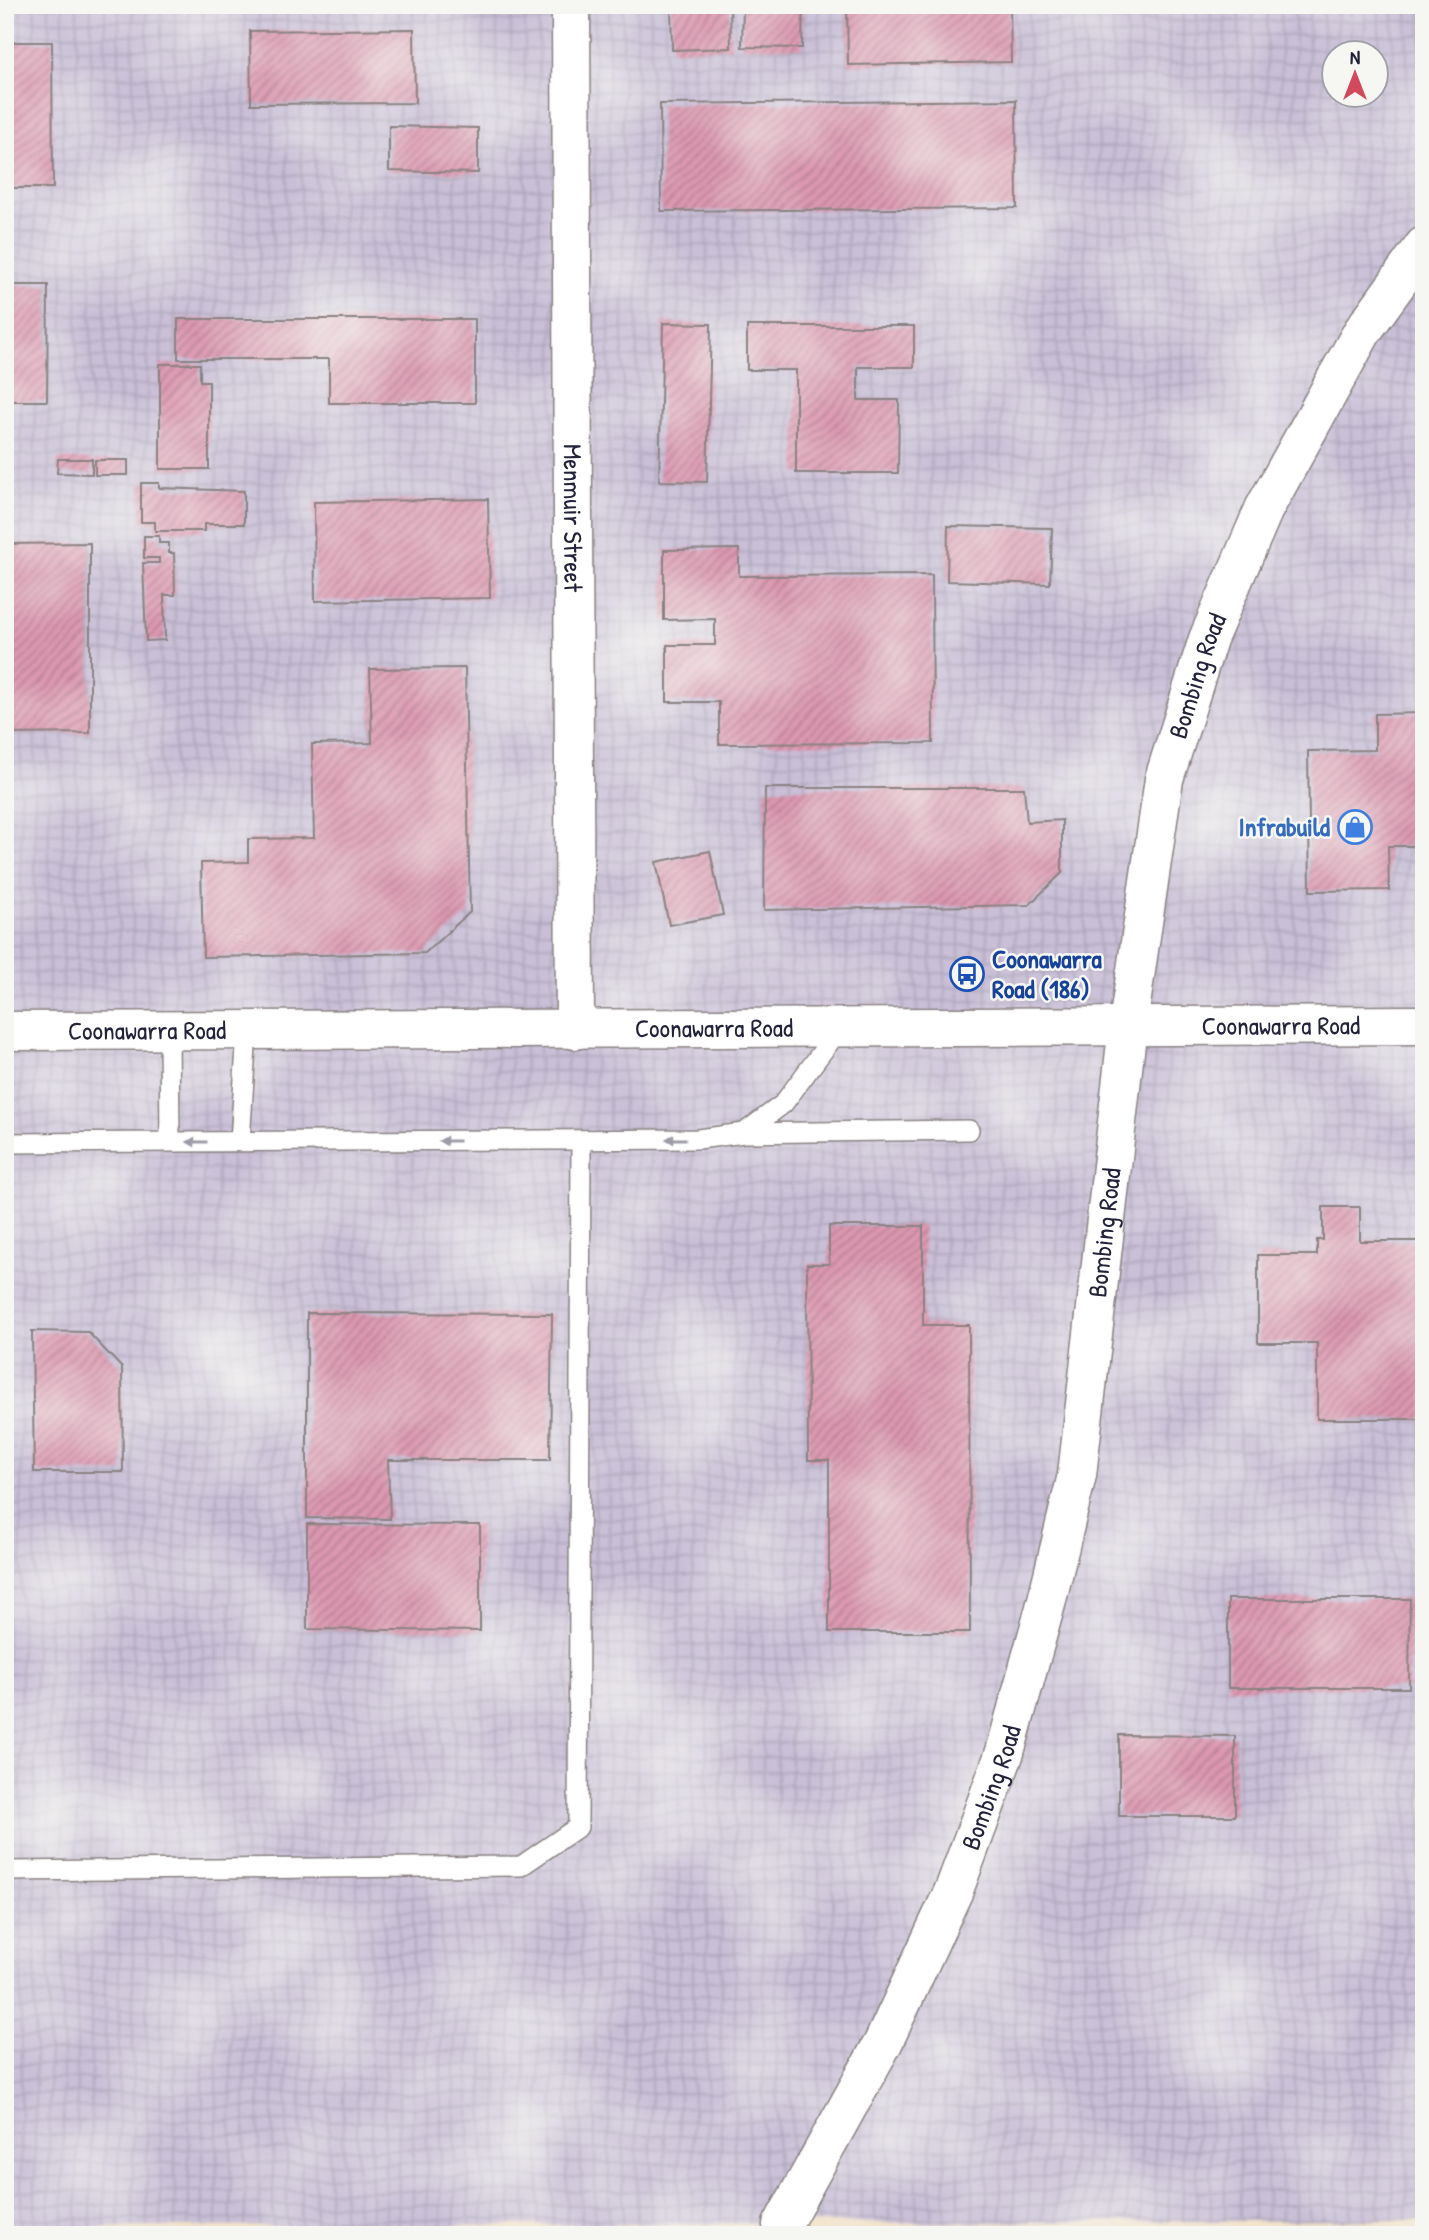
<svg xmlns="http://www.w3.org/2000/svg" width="1429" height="2240" font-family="'Patrick Hand',sans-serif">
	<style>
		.industrial { fill: url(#industrial-grid); fill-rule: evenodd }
		.building { fill: url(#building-hatch) }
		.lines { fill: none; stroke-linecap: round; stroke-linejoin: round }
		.service-casing { stroke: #8a8282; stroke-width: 22 }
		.minor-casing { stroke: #8a8282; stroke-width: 41 }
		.service { stroke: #fff; stroke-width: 19 }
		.minor { stroke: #fff; stroke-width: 38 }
		.oneway { fill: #9c9ca7 }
		.labels { text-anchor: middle; stroke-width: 5; stroke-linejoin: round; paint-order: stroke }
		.street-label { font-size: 26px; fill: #22223b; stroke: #f6f6f2 }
		.shop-label { font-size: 26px; font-weight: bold; fill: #366cbe; stroke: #f6f6f2; text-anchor: end }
		.transit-label { font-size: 26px; font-weight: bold; fill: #164399; stroke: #f6f6f2; text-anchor: start }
	</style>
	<defs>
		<pattern id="industrial-grid" width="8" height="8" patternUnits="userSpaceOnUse" patternTransform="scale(1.75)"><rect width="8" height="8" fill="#c9bfd7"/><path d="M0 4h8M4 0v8" fill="none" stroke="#aca4b9"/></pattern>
		<pattern id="building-hatch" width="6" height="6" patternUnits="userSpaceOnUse" patternTransform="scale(1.75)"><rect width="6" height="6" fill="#dc98b0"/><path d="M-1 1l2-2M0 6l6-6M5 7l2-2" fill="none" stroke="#b27c90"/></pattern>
	</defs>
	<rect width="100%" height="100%" fill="#f6f6f2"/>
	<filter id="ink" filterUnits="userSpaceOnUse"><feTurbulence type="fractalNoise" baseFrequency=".0143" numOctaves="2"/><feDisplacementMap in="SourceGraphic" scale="14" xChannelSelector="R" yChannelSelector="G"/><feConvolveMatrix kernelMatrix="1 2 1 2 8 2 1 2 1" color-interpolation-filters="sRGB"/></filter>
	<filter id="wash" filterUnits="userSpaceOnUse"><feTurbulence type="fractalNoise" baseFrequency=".00686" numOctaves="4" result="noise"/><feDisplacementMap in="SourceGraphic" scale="28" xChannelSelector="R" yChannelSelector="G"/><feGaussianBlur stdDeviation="1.57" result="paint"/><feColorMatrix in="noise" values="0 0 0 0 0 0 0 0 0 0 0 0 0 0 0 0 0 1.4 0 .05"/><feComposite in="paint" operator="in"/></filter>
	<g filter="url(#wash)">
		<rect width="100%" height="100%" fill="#f2e3c9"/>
		<path class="industrial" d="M5 5H1424V2220L5 2228ZM1334 52H1376V94H1334Z"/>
		<g id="blocks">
			<path class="building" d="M671 5H730L731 48 672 50Z
				M743 5H803L802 48 742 47Z
				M847 5H1010L1011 62 848 65Z
				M414 29 415 103 251 104 250 31Z
				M5 42H52L53 188H5Z
				M1016 100 1017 208 661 211 660 104Z
				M389 126 478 128V173L389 171Z
				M5 285H48L47 401H5Z
				M178 319H475V403H329V359H178Z
				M663 323 711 324 707 482 659 481Z
				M747 326H914V367H858V400H899L898 473H796V370H747Z
				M160 364H200V381H209V469H160Z
				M58 459H92V474L57 473Z
				M95 460H128V475H95Z
				M141 483H159V488L244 491V524H204V531H155V522H141Z
				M488 499 490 598 315 601 314 502Z
				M948 526 1052 528 1050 584 947 581Z
				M144 536H159V543H169V553H174L175 595H164L165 640 146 641 143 563H159V558H144Z
				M90 543V733L5 734V544Z
				M739 549V576L932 575 933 743 719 744V702H667V645H715V619L664 620V550Z
				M465 668 470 912 425 953 203 957 201 863 248 862V839L314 838 312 744 372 743 370 669Z
				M1424 713V846H1388L1389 890 1310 891 1308 751 1375 750V714Z
				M765 788H1024L1027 822 1062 820V873L1029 905 764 910Z
				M710 851 723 915 669 925 656 862Z
				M1323 1207H1360V1241H1424V1419H1317V1343H1258V1255H1317V1240H1323Z
				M829 1226H923V1325H969L970 1632H829V1460H808L807 1264H829Z
				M307 1313 552 1314 550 1460H388L390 1519 307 1518Z
				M32 1331 88 1332 122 1368 123 1472H34Z
				M307 1524 480 1525V1631L307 1629Z
				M1228 1599H1410L1409 1688H1228Z
				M1119 1735 1235 1736V1816H1119Z"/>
		</g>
	</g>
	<g filter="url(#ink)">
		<use href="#blocks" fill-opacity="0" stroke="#8a8282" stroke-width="2"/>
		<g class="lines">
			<g class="service-casing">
				<path id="service" d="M169 1031 170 1142
					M744 1133 783 1104 840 1028
					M240 1142 247 1031
					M5 1143 698 1139 744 1133 969 1130
					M5 1871 521 1866 578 1827 581 1140"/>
			</g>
			<g class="minor-casing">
				<g id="minor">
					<path id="s1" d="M571 5 575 1030"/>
					<path id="s2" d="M5 1031 1424 1025"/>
					<path id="s3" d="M782 2225 883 2043 954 1890 1005 1752 1046 1604 1077 1475 1128 1025 1164 779 1208 639 1264 509 1362 332 1424 246"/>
				</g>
			</g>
			<use href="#service" class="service"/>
			<use href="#minor" class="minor"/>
		</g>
		<defs><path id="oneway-solid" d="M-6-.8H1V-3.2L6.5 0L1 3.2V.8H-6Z" transform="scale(1.75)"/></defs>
		<g class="oneway">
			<use href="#oneway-solid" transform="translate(676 1139) rotate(180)"/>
			<use href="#oneway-solid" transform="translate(449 1141) rotate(180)"/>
			<use href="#oneway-solid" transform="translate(197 1142) rotate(180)"/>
		</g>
	</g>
	<defs>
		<g id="shop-ring" transform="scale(1.75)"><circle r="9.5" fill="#f6f6f2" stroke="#3f7fe0" stroke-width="1.5"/><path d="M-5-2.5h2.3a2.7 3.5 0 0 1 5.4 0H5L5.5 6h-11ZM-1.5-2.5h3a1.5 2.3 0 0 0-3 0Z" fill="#3f7fe0"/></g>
		<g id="bus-ring" transform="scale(1.75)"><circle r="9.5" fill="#f6f6f2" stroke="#1a4fb4" stroke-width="1.5"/><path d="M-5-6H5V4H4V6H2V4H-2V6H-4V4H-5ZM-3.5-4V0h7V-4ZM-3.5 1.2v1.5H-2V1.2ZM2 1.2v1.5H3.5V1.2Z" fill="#1a4fb4"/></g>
	</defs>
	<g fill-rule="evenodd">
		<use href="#shop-ring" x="1355" y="827"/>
		<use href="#bus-ring" x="967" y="974"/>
	</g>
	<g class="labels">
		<g class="street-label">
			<text dy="9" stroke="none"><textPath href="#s1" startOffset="513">Menmuir Street</textPath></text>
			<text dy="9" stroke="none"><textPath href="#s3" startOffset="1620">Bombing Road</textPath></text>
			<text dy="9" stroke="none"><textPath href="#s2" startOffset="1276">Coonawarra Road</textPath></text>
			<text dy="9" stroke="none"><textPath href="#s2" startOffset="709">Coonawarra Road</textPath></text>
			<text dy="9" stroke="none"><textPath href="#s2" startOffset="142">Coonawarra Road</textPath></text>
			<text dy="9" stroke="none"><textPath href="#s3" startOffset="1054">Bombing Road</textPath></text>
			<text dy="9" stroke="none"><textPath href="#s3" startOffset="486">Bombing Road</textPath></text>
		</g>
		<g class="shop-label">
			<text x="1330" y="836">Infrabuild</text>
		</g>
		<g class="transit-label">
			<text x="992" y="968">Coonawarra<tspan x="992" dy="30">Road (186)</tspan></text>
		</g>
	</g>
	<rect width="1429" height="2240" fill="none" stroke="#f6f6f2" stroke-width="28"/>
	<g transform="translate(1355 74)"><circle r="33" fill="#f6f6f2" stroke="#a1a1a9" stroke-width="2"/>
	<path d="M0-5L12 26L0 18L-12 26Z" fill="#d1495b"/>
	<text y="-10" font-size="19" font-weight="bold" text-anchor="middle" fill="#22223b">N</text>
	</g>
</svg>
